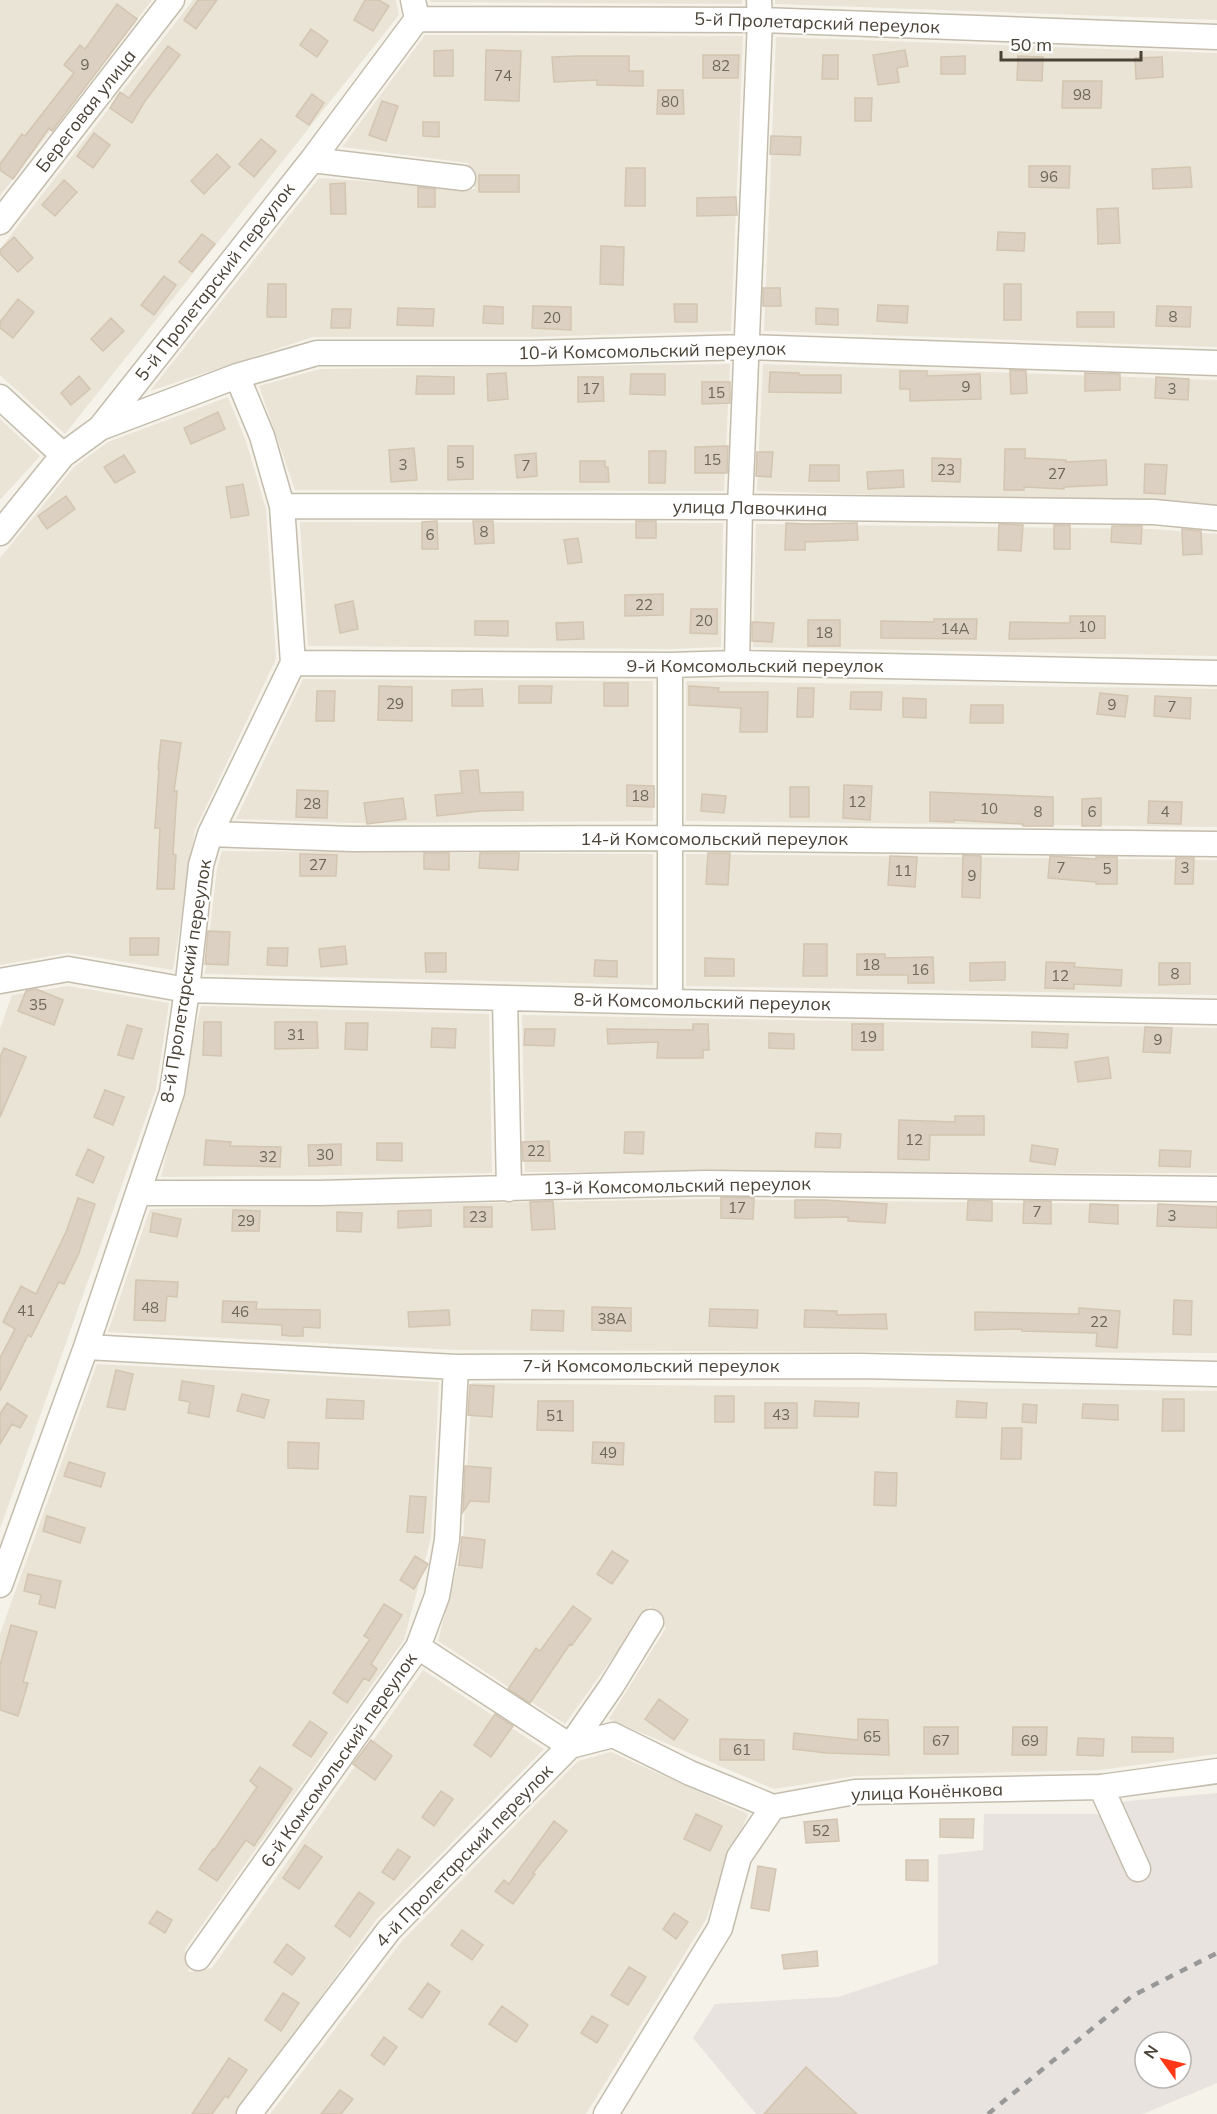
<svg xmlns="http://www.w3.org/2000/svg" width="1217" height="2114" font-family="Mulish,sans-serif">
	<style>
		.residential { fill: #eae4d7 }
		.industrial { fill: #e8e3de; fill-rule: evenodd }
		.building { fill: #dbd0c1; stroke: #d3c5b1; stroke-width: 1.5 }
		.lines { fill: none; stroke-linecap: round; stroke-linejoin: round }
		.minor-casing { stroke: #c4bdae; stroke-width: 27 }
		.minor { stroke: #fff; stroke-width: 24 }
		.rail { stroke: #989898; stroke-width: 4.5; stroke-dasharray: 8 8; stroke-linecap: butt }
		.labels { text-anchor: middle; stroke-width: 4.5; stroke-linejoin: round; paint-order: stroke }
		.number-label { font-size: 15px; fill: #6e665a }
		.street-label { font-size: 18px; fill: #4a4237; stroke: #fff }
	</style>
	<rect width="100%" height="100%" fill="#f5f2e9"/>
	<path class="residential" d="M0 0H152L0 196Z
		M193 0H396L399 15 65 434 0 375V249Z
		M430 0H742V4L430 2Z
		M775 0H1217V20L775 4Z
		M425 35 743 36 731 331 531 337H313L150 391 319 178 475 189 468 163 342 147Z
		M776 37 1217 53V347L764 331Z
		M730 364 724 491 295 490 259 386 320 369Z
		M763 364 1217 380V505L757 491Z
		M228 397 246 441 266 509 276 659 195 830 173 970 68 953 0 965V558L74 467 108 442Z
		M0 419 40 456 0 500Z
		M300 522 723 523 721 647 670 649 308 646Z
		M756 524 1153 529 1217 534V656L753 647Z
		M303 679 653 681V821L352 823 236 819Z
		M686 681 1217 689V827L686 821Z
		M222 851 653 854V985L205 974 217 868Z
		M686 854 1217 860V995L686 986Z
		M68 986 169 1003 156 1089 0 1529V1029L12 995Z
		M201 1006 489 1014 492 1173 161 1177Z
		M522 1015 1217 1028V1173L525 1172Z
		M706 1199 1217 1205V1353L457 1350 108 1332 150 1209Z
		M97 1364 439 1382 431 1538 404 1640 185 1949 189 1972 212 1968 423 1670 544 1749 376 1920 237 2114H0V1634Z
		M472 1383 1217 1391V1754L1100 1770 855 1776 774 1789 609 1719 666 1628 650 1606 565 1724 438 1641 463 1543Z
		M611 1752 748 1814 705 1921 586 2114H270L402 1941 578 1761Z"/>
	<path class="industrial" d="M1217 1793V2083L1143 2114H756L693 2038 715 2004 838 1997 938 1964V1855L983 1850 984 1814H1113L1118 1802ZM1145 2042H1181V2078H1145Z"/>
	<path class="building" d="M198 0H217L196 29 184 20Z
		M365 0H379L389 6 373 31 354 20Z
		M117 4 137 19 52 131 49 128 13 179 0 170V164L22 134 25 136 74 73 64 65 80 45 85 49Z
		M311 29 328 41 317 57 300 45Z
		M168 46 180 55 145 101 132 123 110 108 120 92 129 98Z
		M453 50V76H434V51Z
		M486 50 521 51 519 101 485 100Z
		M905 50 908 66 897 68 899 82 878 85 873 55Z
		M703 55H739L738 78H703Z
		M823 55H838V79H822Z
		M578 56H629V71H643V86L597 85V80L554 82 552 57Z
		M965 56V74H941V57Z
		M1018 56 1043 57 1042 81 1017 80Z
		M1162 57 1163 77 1136 79 1135 58Z
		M1063 81H1102L1101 108H1062Z
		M658 90H683L684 114H657Z
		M312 94 324 103 309 125 296 116Z
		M855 98H872L871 121H855Z
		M382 101 398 106 386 141 369 135Z
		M423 122H439V137L423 136Z
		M94 133 110 145 93 168 77 156Z
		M771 136 801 137 800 155 770 154Z
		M261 139 276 151 254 177 239 164Z
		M217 154 230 167 204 194 191 181Z
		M1029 166H1070L1069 188 1029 187Z
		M1190 167 1192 187 1153 189 1152 169Z
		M626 168H645V206H625Z
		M479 175H519V192H479Z
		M64 180 77 192 55 216 42 205Z
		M345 183 346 214H331L330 184Z
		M418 187 435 189V207H418Z
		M736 197 737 215 697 216V198Z
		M1118 208 1120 243 1098 244 1097 209Z
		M998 232 1025 233 1024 251 997 250Z
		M202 234 215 244 192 272 179 262Z
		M14 237 33 258 18 272 0 254V250Z
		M601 246 624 247 623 285 600 284Z
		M164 276 176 285 154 315 141 305Z
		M268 284H286V317H267Z
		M1004 284H1021V320H1004Z
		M763 288H780L781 306H763Z
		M18 299 34 312 13 338 0 328V322Z
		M674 304H697V322H675Z
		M878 305 908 306 907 323 877 321Z
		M484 306 503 307V324L483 323Z
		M533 306 571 307V330L532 328Z
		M1157 306 1191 307 1190 327 1156 326Z
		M398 308 434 309 433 326 397 325Z
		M816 308 838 309V325L816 324Z
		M332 309H351L350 328H331Z
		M1077 312H1114V327H1077Z
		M111 318 124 331 103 351 91 339Z
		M1010 370 1026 371 1027 393 1011 394Z
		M900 371H927V376L980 374 981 399 910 401V389H900Z
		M770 372 799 373V375H841V393L769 392Z
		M506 373 508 399 488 401 487 374Z
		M1085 373 1120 374V390L1085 391Z
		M631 374H665V395L630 394Z
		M79 376 90 389 71 405 61 393Z
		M417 376 454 377V394H416Z
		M578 377H603L604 401 578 402Z
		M1156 377 1189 379 1188 400 1155 398Z
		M702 382H730V403L702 404Z
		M218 412 225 429 191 444 184 428Z
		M448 446H473V479L448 480Z
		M728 446 727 473H695V447Z
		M414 448 417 480 391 482 389 450Z
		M1005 449H1025V458L1066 460V462L1106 460 1107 485 1064 487V489L1024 487V490H1004Z
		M649 451H666L665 483H649Z
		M757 452H773L771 477 756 476Z
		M536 453 537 476 517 478 515 455Z
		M124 455 135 472 115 483 104 467Z
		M932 458 961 459 960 482 932 481Z
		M580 461H605V467H608L609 482H580Z
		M1145 464 1167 465 1165 494 1144 493Z
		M810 465H839V481H809Z
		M903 470 904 487 868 489 867 472Z
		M243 484 249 515 231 518 226 487Z
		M66 496 75 509 47 529 38 516Z
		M437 521 438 549H422V522Z
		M473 521H493L494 543 475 544Z
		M636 521H656V538H636Z
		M786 523 805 524 857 523 858 540 805 542V550H785Z
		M999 524 1023 525 1021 551 998 550Z
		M1054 525H1070V549H1054Z
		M1112 526H1142L1141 544 1111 542Z
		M1182 529 1201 531 1202 554 1183 555Z
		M578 538 582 562 568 564 564 540Z
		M663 594V615L625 616V595Z
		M353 601 358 629 340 633 335 605Z
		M691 609H717V634L690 633Z
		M1070 616H1105V638L1009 639 1010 622 1070 623Z
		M934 619H977L976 639 881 638V621L934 622Z
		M808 620H840V646H808Z
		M475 621H508V636L475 635Z
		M583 622 584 639 557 640 556 623Z
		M752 622 774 623 772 642 752 641Z
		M604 683H628V706H604Z
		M379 686 412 687V721L378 720Z
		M519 686H552L551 703H519Z
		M689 686 719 688 718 692H768L767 732H740L741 708 689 705Z
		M798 688H814L813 717H797Z
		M482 689 483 706H452V690Z
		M317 691H335L334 721H316Z
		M851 692H882L881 710 850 709Z
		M1100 693 1128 696 1125 717 1097 714Z
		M1155 696 1191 698 1190 719 1154 716Z
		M903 698 926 699V718L903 717Z
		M971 705H1003V723H970Z
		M161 740 181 743 174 791H177L173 854 176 855 174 889H157L160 828H155L159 769H158Z
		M478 770 480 793 523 792V810L481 811 437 816 435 795 462 793 460 771Z
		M627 785 654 786V807L627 806Z
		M844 785 872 786 870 820 843 818Z
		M790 787H809V817H790Z
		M297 790 328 791 327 818 296 817Z
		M930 792 1053 797V826H1023V824L954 820V822L930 821Z
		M702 794 726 796 724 813 701 811Z
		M403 798 406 819 367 824 364 803Z
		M1101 798V826H1082V799Z
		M1149 801 1182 802 1181 824 1148 823Z
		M424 853H449V870L424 869Z
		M480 853H519L518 870 479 868Z
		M708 853H730L728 885 706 884Z
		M300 854 337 855 336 876H300Z
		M963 855 981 856 980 898 962 897Z
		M890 856 917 857 915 887 888 885Z
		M1050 856 1096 859V857H1117V884H1096V882L1048 878Z
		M1176 858H1194L1193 884H1175Z
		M208 931 230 932 228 965 205 964Z
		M130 938H159L158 955H130Z
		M804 944H827V976H803Z
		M345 946 347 964 321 967 319 949Z
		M268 948H288L287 966 267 965Z
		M425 953H446V972H426Z
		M857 954H885V958L933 957 934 983H908V975H857Z
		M705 958 734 959V976H705Z
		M595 960 617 961V977L594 976Z
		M1005 962V980L970 981V963Z
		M1046 962 1075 963 1074 967 1122 970 1121 986 1074 984V989L1045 988Z
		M1159 963H1190V984L1159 985Z
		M36 989 63 1000 54 1025 18 1011 26 991Z
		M204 1022H221V1056L203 1055Z
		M275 1022H317L318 1048 275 1049Z
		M346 1023H368L367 1050 345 1049Z
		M693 1024H708L709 1050H703V1058H657L658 1042 608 1044 607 1029 693 1030Z
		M852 1024H883V1050H852Z
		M127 1025 142 1029 133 1059 118 1055Z
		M1145 1027 1172 1028 1170 1053 1143 1052Z
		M432 1028 456 1029 455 1048 431 1047Z
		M525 1029H555L554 1046 524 1045Z
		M1032 1032 1068 1034 1067 1048 1032 1047Z
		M769 1033 794 1034V1049L769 1048Z
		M4 1048 26 1057 0 1117V1057Z
		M1108 1057 1111 1078 1078 1082 1075 1062Z
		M105 1090 124 1097 113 1125 94 1117Z
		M955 1116H984V1135H930L929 1160 898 1159 899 1120 955 1122Z
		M625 1132H644L643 1154 624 1153Z
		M816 1133 841 1134 840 1148 815 1147Z
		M206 1140 231 1142 230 1146 281 1147 280 1167 204 1165Z
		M549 1141 550 1161H523L522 1142Z
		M377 1143H402V1161L377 1160Z
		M341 1144V1165L309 1166 308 1145Z
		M1032 1145 1058 1149 1055 1165 1030 1161Z
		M88 1149 104 1157 93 1183 76 1175Z
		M1160 1150 1191 1151 1190 1167 1159 1166Z
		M721 1197 754 1198 753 1219 721 1218Z
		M78 1198 95 1204 79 1253 64 1284 59 1282 31 1337 28 1335 0 1391V1358L15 1329 3 1322 21 1286 36 1294 66 1232Z
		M795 1200H824L887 1204 885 1223 848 1221V1217L795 1218Z
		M968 1200 992 1201V1221L967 1220Z
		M553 1201 555 1229 532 1230 530 1202Z
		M1024 1201H1051V1224L1023 1223Z
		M1090 1204 1118 1205V1224L1089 1222Z
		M1158 1204 1217 1207V1228L1157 1226Z
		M464 1207H492V1227H464Z
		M233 1210 260 1211 259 1231H232Z
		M431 1210V1226L398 1228V1211Z
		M337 1212 362 1213 361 1232 337 1231Z
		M153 1213 181 1219 177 1237 150 1232Z
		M136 1280 178 1282 177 1297 167 1296 165 1321 134 1320Z
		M1174 1300 1192 1301 1191 1335 1173 1334Z
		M223 1301 257 1302 256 1309 320 1310V1328L303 1327V1336H290L282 1335V1325L222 1322Z
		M592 1307 631 1308V1331L592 1330Z
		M1079 1308 1120 1311 1117 1348 1096 1346 1097 1333 1022 1331V1329L975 1330V1312L1079 1314Z
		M710 1309 758 1310 757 1328 709 1326Z
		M449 1310 450 1325 409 1327 408 1312Z
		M532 1310 564 1311 563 1331 531 1330Z
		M805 1310 837 1311V1315L886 1314 887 1329 804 1327Z
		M116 1370 133 1374 125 1410 107 1407Z
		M182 1381 214 1386 209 1417 188 1413 190 1402 179 1400Z
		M470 1385 494 1386 492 1417 468 1415Z
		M242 1394 269 1400 264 1418 237 1411Z
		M715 1396H734V1422H715Z
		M327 1399 364 1401 363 1419 326 1418Z
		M1163 1399H1184V1431H1162Z
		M538 1401H573V1431L537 1430Z
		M815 1401 859 1403 858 1417 814 1416Z
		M957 1401 987 1403 986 1418 956 1417Z
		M7 1403 27 1416 20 1428 12 1424 0 1444V1414Z
		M765 1403H797V1428H765Z
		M1023 1404 1037 1405 1036 1423 1022 1422Z
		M1083 1404 1118 1405V1420L1082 1418Z
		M1002 1428H1022L1021 1459H1001Z
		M288 1442 319 1443 318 1469 288 1468Z
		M593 1442 624 1443 623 1465 592 1463Z
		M69 1462 105 1473 101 1487 64 1476Z
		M465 1466 491 1468 489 1502 470 1501 463 1512Z
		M875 1472 897 1473 896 1506 874 1505Z
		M410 1496 426 1497 423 1533 407 1532Z
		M47 1516 85 1528 80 1543 43 1531Z
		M462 1537 485 1540 482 1568 459 1565Z
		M612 1551 628 1561 612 1584 597 1574Z
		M415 1556 428 1564 414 1589 400 1580Z
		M28 1574 61 1581 55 1608 39 1604 41 1595 24 1591Z
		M384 1604 402 1615 371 1664 377 1669 369 1681 364 1678 347 1703 333 1693 370 1639 364 1636Z
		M573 1606 591 1619 572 1645 570 1644 530 1703 508 1689 536 1648 540 1651Z
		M11 1625 37 1632 23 1682 28 1683 18 1716 0 1710V1665Z
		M659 1699 688 1720 674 1740 645 1719Z
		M495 1714 513 1726 491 1757 474 1745Z
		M858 1719 888 1720 889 1755 827 1753 793 1749 794 1733 858 1740Z
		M310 1721 327 1733 311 1757 293 1745Z
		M924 1727H958V1754H924Z
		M1013 1727H1047L1046 1755H1012Z
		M1132 1737 1173 1738V1752H1132Z
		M1078 1738 1104 1739 1103 1756 1077 1755Z
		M720 1739 764 1740V1760H720Z
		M371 1740 392 1756 375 1780 353 1764Z
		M260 1767 292 1789 254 1846 246 1840 217 1881 199 1869 213 1849 214 1850 257 1787 250 1781Z
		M441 1791 453 1799 434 1826 422 1817Z
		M696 1814 722 1826 710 1851 684 1839Z
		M837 1819 839 1841 806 1843 804 1822Z
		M940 1819H974L973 1838 940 1837Z
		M554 1821 567 1831 533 1873 535 1874 513 1904 495 1891 504 1880 509 1884Z
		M305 1845 322 1857 299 1889 283 1878Z
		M398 1849 410 1857 394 1880 382 1872Z
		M906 1860H928V1881L906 1880Z
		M758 1866 776 1869 769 1911 751 1908Z
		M359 1892 374 1903 350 1937 335 1926Z
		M157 1911 172 1920 165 1933 149 1923Z
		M674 1913 688 1922 676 1939 663 1929Z
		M462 1930 483 1945 472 1960 451 1945Z
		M287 1944 305 1958 292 1975 274 1962Z
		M817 1951 818 1966 784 1969 782 1955Z
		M629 1967 646 1977 628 2005 611 1995Z
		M428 1983 440 1992 422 2018 409 2009Z
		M283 1993 299 2003 281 2031 265 2020Z
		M502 2006 528 2025 516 2042 489 2024Z
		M592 2016 608 2025 597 2043 581 2033Z
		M384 2037 397 2047 384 2065 371 2055Z
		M229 2058 247 2070 228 2098 225 2096 212 2114H192Z
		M806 2067 857 2114H764Z
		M340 2090 353 2099 341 2114H321Z"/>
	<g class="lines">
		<g class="minor-casing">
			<path id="minor" d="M417 19 760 20 1217 37
				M312 160 463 178
				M0 222 172 0
				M0 397 63 455
				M100 428 237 376 317 353H531L747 347 1217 363
				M282 506 740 507 1154 512 1217 518
				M0 533 63 455 100 428 312 160 417 19 413 0
				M293 663 670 665 737 663 1217 673
				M737 663 740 507 760 20 759 0
				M210 834 352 839 669 838 1217 844
				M0 981 68 969 187 990 670 1002 1217 1012
				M505 998 509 1189
				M670 1002V665
				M138 1193H319L706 1183 1217 1189
				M86 1347 456 1367 861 1366 1217 1374
				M0 1585 86 1347 172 1092 187 990 201 865 210 834 293 663 282 506 262 436 237 376
				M418 1647 570 1746 613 1735 690 1773 773 1807
				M1101 1787 1138 1869
				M198 1958 418 1647 437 1596 447 1540 456 1367
				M249 2114 389 1930 570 1746 611 1687 651 1622
				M606 2114 720 1928 739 1857 773 1807 855 1792 1101 1787 1217 1771"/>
		</g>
		<use href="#minor" class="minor"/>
		<path class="rail" d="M988 2114 1132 1996 1217 1953"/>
	</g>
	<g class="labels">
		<g class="number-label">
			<text x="85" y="70">9</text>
			<text x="721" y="71">82</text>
			<text x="503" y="81">74</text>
			<text x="1082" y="100">98</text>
			<text x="670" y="107">80</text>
			<text x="1049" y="182">96</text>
			<text x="1173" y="322">8</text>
			<text x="552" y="323">20</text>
			<text x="966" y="392">9</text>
			<text x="591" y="394">17</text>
			<text x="1172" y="394">3</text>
			<text x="716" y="398">15</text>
			<text x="712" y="465">15</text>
			<text x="460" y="468">5</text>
			<text x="403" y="470">3</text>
			<text x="526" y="471">7</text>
			<text x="946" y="475">23</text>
			<text x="1057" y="479">27</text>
			<text x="484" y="537">8</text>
			<text x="430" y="540">6</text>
			<text x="644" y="610">22</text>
			<text x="704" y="626">20</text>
			<text x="1087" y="632">10</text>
			<text x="955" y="634">14А</text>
			<text x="824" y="638">18</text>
			<text x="395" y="709">29</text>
			<text x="1112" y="710">9</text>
			<text x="1172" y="712">7</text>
			<text x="640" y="801">18</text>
			<text x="857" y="807">12</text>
			<text x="312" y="809">28</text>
			<text x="989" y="814">10</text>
			<text x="1038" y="817">8</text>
			<text x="1092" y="817">6</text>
			<text x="1165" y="817">4</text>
			<text x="318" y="870">27</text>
			<text x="1061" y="873">7</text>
			<text x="1185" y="873">3</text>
			<text x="1107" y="874">5</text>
			<text x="903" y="876">11</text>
			<text x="972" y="881">9</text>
			<text x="871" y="970">18</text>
			<text x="920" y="975">16</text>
			<text x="1175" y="979">8</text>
			<text x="1060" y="981">12</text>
			<text x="38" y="1010">35</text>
			<text x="296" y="1040">31</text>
			<text x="868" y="1042">19</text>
			<text x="1158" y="1045">9</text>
			<text x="914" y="1145">12</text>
			<text x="536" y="1156">22</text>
			<text x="325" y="1160">30</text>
			<text x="268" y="1162">32</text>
			<text x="737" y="1213">17</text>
			<text x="1037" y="1217">7</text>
			<text x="1172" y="1221">3</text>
			<text x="478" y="1222">23</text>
			<text x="246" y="1226">29</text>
			<text x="150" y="1313">48</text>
			<text x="26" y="1316">41</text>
			<text x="240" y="1317">46</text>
			<text x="612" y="1324">38А</text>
			<text x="1099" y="1327">22</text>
			<text x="781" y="1420">43</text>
			<text x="555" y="1421">51</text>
			<text x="608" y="1458">49</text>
			<text x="872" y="1742">65</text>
			<text x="941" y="1746">67</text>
			<text x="1030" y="1746">69</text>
			<text x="742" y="1755">61</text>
			<text x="821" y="1836">52</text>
		</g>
		<g class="street-label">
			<text transform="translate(817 23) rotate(2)" y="6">5-й Пролетарский переулок</text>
			<text transform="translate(86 111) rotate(-52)" y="6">Береговая улица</text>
			<text transform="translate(215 282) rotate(-52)" y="6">5-й Пролетарский переулок</text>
			<text transform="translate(652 351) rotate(-1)" y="6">10-й Комсомольский переулок</text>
			<text transform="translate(750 508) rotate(1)" y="6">улица Лавочкина</text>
			<text x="755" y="672">9-й Комсомольский переулок</text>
			<text x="714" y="845">14-й Комсомольский переулок</text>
			<text transform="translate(186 981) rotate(-81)" y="6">8-й Пролетарский переулок</text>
			<text transform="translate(702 1002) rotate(1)" y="6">8-й Комсомольский переулок</text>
			<text transform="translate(677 1186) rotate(-1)" y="6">13-й Комсомольский переулок</text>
			<text x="651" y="1372">7-й Комсомольский переулок</text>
			<text transform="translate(339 1760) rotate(-55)" y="6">6-й Комсомольский переулок</text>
			<text transform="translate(927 1792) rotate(-2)" y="6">улица Конёнкова</text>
			<text transform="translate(464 1856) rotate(-46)" y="6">4-й Пролетарский переулок</text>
		</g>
	</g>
	<g transform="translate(1163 2060) rotate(304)"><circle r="28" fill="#ffffff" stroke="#b7b3af" stroke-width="1.5"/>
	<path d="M0-4.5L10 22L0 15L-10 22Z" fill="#ff3917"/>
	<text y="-9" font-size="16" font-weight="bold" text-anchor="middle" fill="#4a4237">N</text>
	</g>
	<path d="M1001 51v9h140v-9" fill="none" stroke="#4a4237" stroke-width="3"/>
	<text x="1010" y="51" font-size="18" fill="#4a4237" stroke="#ffffff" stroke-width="4.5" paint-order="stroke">50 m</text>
</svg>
